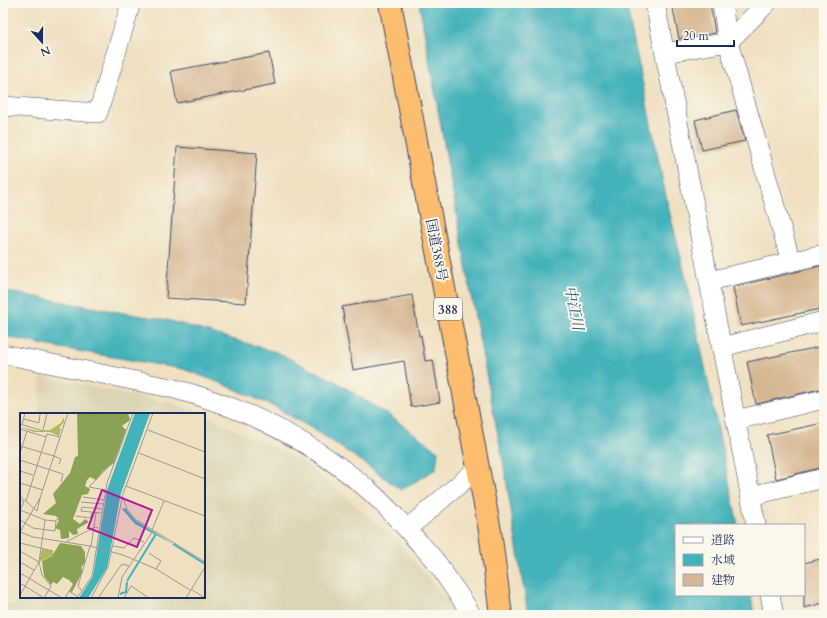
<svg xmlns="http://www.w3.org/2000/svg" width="827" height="618" font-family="Cardo,'Noto Serif JP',serif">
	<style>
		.built { fill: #ddd4b6 }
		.water { fill: #42b2bb; stroke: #2e708c }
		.building { fill: #d5b791 }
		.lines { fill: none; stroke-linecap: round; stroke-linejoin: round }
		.minor-casing { stroke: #3b4a6d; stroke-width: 20 }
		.highway-casing { stroke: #3b4a6d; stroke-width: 24 }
		.minor { stroke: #fff; stroke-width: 19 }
		.highway { stroke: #fcbd6e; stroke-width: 22 }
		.labels { text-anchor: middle; stroke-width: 4; stroke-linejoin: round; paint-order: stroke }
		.shield { fill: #fbf7ec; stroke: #5e6b89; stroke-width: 1 }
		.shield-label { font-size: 13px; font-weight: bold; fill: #1b2f5e }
		.street-label { font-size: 14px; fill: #1b2f5e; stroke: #fbf7ec }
		.water-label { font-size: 15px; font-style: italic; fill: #295d7f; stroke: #fbf7ec }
		.inset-river { fill: none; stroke: #42b2bb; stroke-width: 2 }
		.inset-road { fill: none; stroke: #9a9999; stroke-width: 1 }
		.view { fill: #b5179e; fill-opacity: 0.15; stroke: #b5179e; stroke-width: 2 }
		.inset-edge { fill: none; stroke: #1b2f5e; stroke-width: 2 }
	</style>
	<rect width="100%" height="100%" fill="#fbf7ec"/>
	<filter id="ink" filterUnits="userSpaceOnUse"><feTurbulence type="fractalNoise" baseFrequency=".025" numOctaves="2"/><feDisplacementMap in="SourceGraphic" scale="8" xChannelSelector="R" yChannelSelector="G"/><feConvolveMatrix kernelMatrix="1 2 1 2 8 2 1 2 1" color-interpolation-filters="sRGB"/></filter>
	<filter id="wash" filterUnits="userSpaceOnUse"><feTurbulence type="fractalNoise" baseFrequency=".012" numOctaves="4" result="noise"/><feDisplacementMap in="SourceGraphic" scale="16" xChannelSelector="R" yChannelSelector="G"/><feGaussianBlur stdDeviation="0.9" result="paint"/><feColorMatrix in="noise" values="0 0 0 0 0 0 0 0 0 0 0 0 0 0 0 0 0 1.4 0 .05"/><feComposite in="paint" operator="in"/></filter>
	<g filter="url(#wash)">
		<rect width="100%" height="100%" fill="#efe0c0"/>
		<path class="built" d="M40 376 188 407 203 414H39Z
			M204 415 303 462 389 533 448 601 455 615H3V604H35L36 597H204Z"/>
		<path class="water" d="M419 3H626L668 206 688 286 715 415 738 525H676V595H751L754 615H528L503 461 475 317Z
			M3 291 130 314 167 320 276 352 333 380 390 416 438 451 436 469 401 490 364 463 321 434 277 408 228 386 183 369 49 346 3 336Z"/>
		<g id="blocks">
			<path class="building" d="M672 3H710L715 33 679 39Z
				M269 53 275 84 177 103 171 71Z
				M736 110 745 141 702 150 695 120Z
				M177 147 257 153 246 303 166 298Z
				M824 265V308L741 326 733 287Z
				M412 295 419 336 421 335 425 361 433 360 440 402 411 407 404 361 353 370 342 307Z
				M824 346V388L756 404 747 362Z
				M824 423V467L776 479 767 435Z
				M824 558V603L804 608V563Z"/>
		</g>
	</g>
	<g filter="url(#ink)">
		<use href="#blocks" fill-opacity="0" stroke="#3b4a6d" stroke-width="1"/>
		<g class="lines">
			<g class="minor-casing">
				<path id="minor" d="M655 3 756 525
					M722 3 728 42 791 262
					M665 53 728 42 767 3
					M3 106 98 113 131 3
					M709 281 824 254
					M722 347 824 321
					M3 354 171 388C242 406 309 440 365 487 383 502 398 519 414 537 421 545 429 553 436 562 442 569 446 577 451 584 458 594 466 604 471 615
					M736 420 824 399
					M751 496 824 478
					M407 529 478 468
					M770 595 774 615"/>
			</g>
			<g class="highway-casing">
				<path id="highway" d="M390 3 490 531 501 615"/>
			</g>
			<use href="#minor" class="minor"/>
			<use href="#highway" class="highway"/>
		</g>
	</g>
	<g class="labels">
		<rect class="shield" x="434" y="298" width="28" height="22" rx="3"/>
		<g class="shield-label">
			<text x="448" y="314">388</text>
		</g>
		<g class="street-label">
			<text transform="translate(437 250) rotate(79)" y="5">国道388号</text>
		</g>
		<g class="water-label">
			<text transform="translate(574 308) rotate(79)" y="5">中江川</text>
		</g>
	</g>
	<g transform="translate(20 413)">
		<rect width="185" height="185" fill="#efe0c0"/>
		<path d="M44 4V9L39 15 41 16 39 23 30 19H14L0 14 18 18 30 17 41 10ZM22 136 33 138V142L19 149Z" fill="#aeba5c"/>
		<path d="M57 0H108L110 7 102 13 106 17 94 50 83 58 76 67 70 64 67 67 65 73 70 76 68 81 62 82 53 106 60 111 65 106 69 109 57 116 58 121 53 122 49 118V125L41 126 40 117 35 115 39 107 36 103 23 101 36 90 33 81 50 60 55 44 58 43ZM40 130 61 133 65 139V149L61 155 63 158 52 179 49 178 53 171 49 167 43 164 37 171 33 169 31 172 24 163 22 148 32 143Z" fill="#8aa254"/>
		<path d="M115 0H130L101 80 87 155 68 185H59L73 163 87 77ZM105 95 115 107 153 131 115 111 102 96Z" fill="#42b2bb"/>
		<path class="inset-river" d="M153 131 185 151M107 168 136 121M100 181 106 179 107 169"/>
		<path class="inset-road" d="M4 6 19 10 20 1M0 11 23 18 27 0M2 12 5 0M0 16 26 24M128 17 185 39M0 33 34 43M0 40 7 18M119 40 185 66M34 43 41 46 39 51M0 47 40 60 43 61 41 69M0 58 13 62M0 70 23 77M106 73 185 103M85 77 69 74 91 51 99 37M0 83 17 98 20 85M63 84 84 87M103 85 107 96 115 106 185 149M0 86 4 89 0 97M6 88 27 21 40 24M61 89 83 91M0 97 25 107 35 108 40 105M81 100 61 98 62 94 82 96M56 103 70 105 72 99M0 107 13 115 35 118 36 108M132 117 144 88M0 119 13 124 70 133 103 142 136 156 170 177M0 119 20 85 48 0M46 129 75 114 78 115M0 130 33 138M71 133 76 100M93 133 104 135 114 125 124 129M0 138 19 149 22 162 31 173 24 185M129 140 141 148 136 156M0 149 14 157M0 160 42 185M0 170 24 185M171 176 185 185M62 178 58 173 70 133M0 182 19 149 25 107M45 185 49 178 58 184M57 185 72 163 87 70 113 0M71 185 88 154 103 81 133 0M78 185 102 151 109 153M98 185 102 164 133 118M104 185 111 173 129 185M166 185 185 154"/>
		<path class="view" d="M82 77 132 97 117 134 68 115Z"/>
		<rect width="185" height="185" class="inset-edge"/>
	</g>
	<rect width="827" height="618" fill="none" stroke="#fbf7ec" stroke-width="16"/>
	<rect x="675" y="524" width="130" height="72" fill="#fbf7ec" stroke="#a1a7b3"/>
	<rect x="683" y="537" width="20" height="6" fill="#ffffff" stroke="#a1a7b3"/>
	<text x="711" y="544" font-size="12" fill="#1b2f5e">道路</text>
	<rect x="683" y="554" width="20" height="12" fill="#42b2bb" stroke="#a1a7b3"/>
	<text x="711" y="564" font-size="12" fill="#1b2f5e">水域</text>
	<rect x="683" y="574" width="20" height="12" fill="#d5b791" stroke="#a1a7b3"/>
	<text x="711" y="584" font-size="12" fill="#1b2f5e">建物</text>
	<g transform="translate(42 42) rotate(159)" stroke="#fbf7ec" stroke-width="3" paint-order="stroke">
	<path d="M0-3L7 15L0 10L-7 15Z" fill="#1b2f5e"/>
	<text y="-6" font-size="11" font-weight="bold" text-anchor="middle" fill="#1b2f5e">N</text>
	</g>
	<path d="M677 40v6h57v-6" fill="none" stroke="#1b2f5e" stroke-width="2"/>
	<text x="683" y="40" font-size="12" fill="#1b2f5e" stroke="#fbf7ec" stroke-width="3" paint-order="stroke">20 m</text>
</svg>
